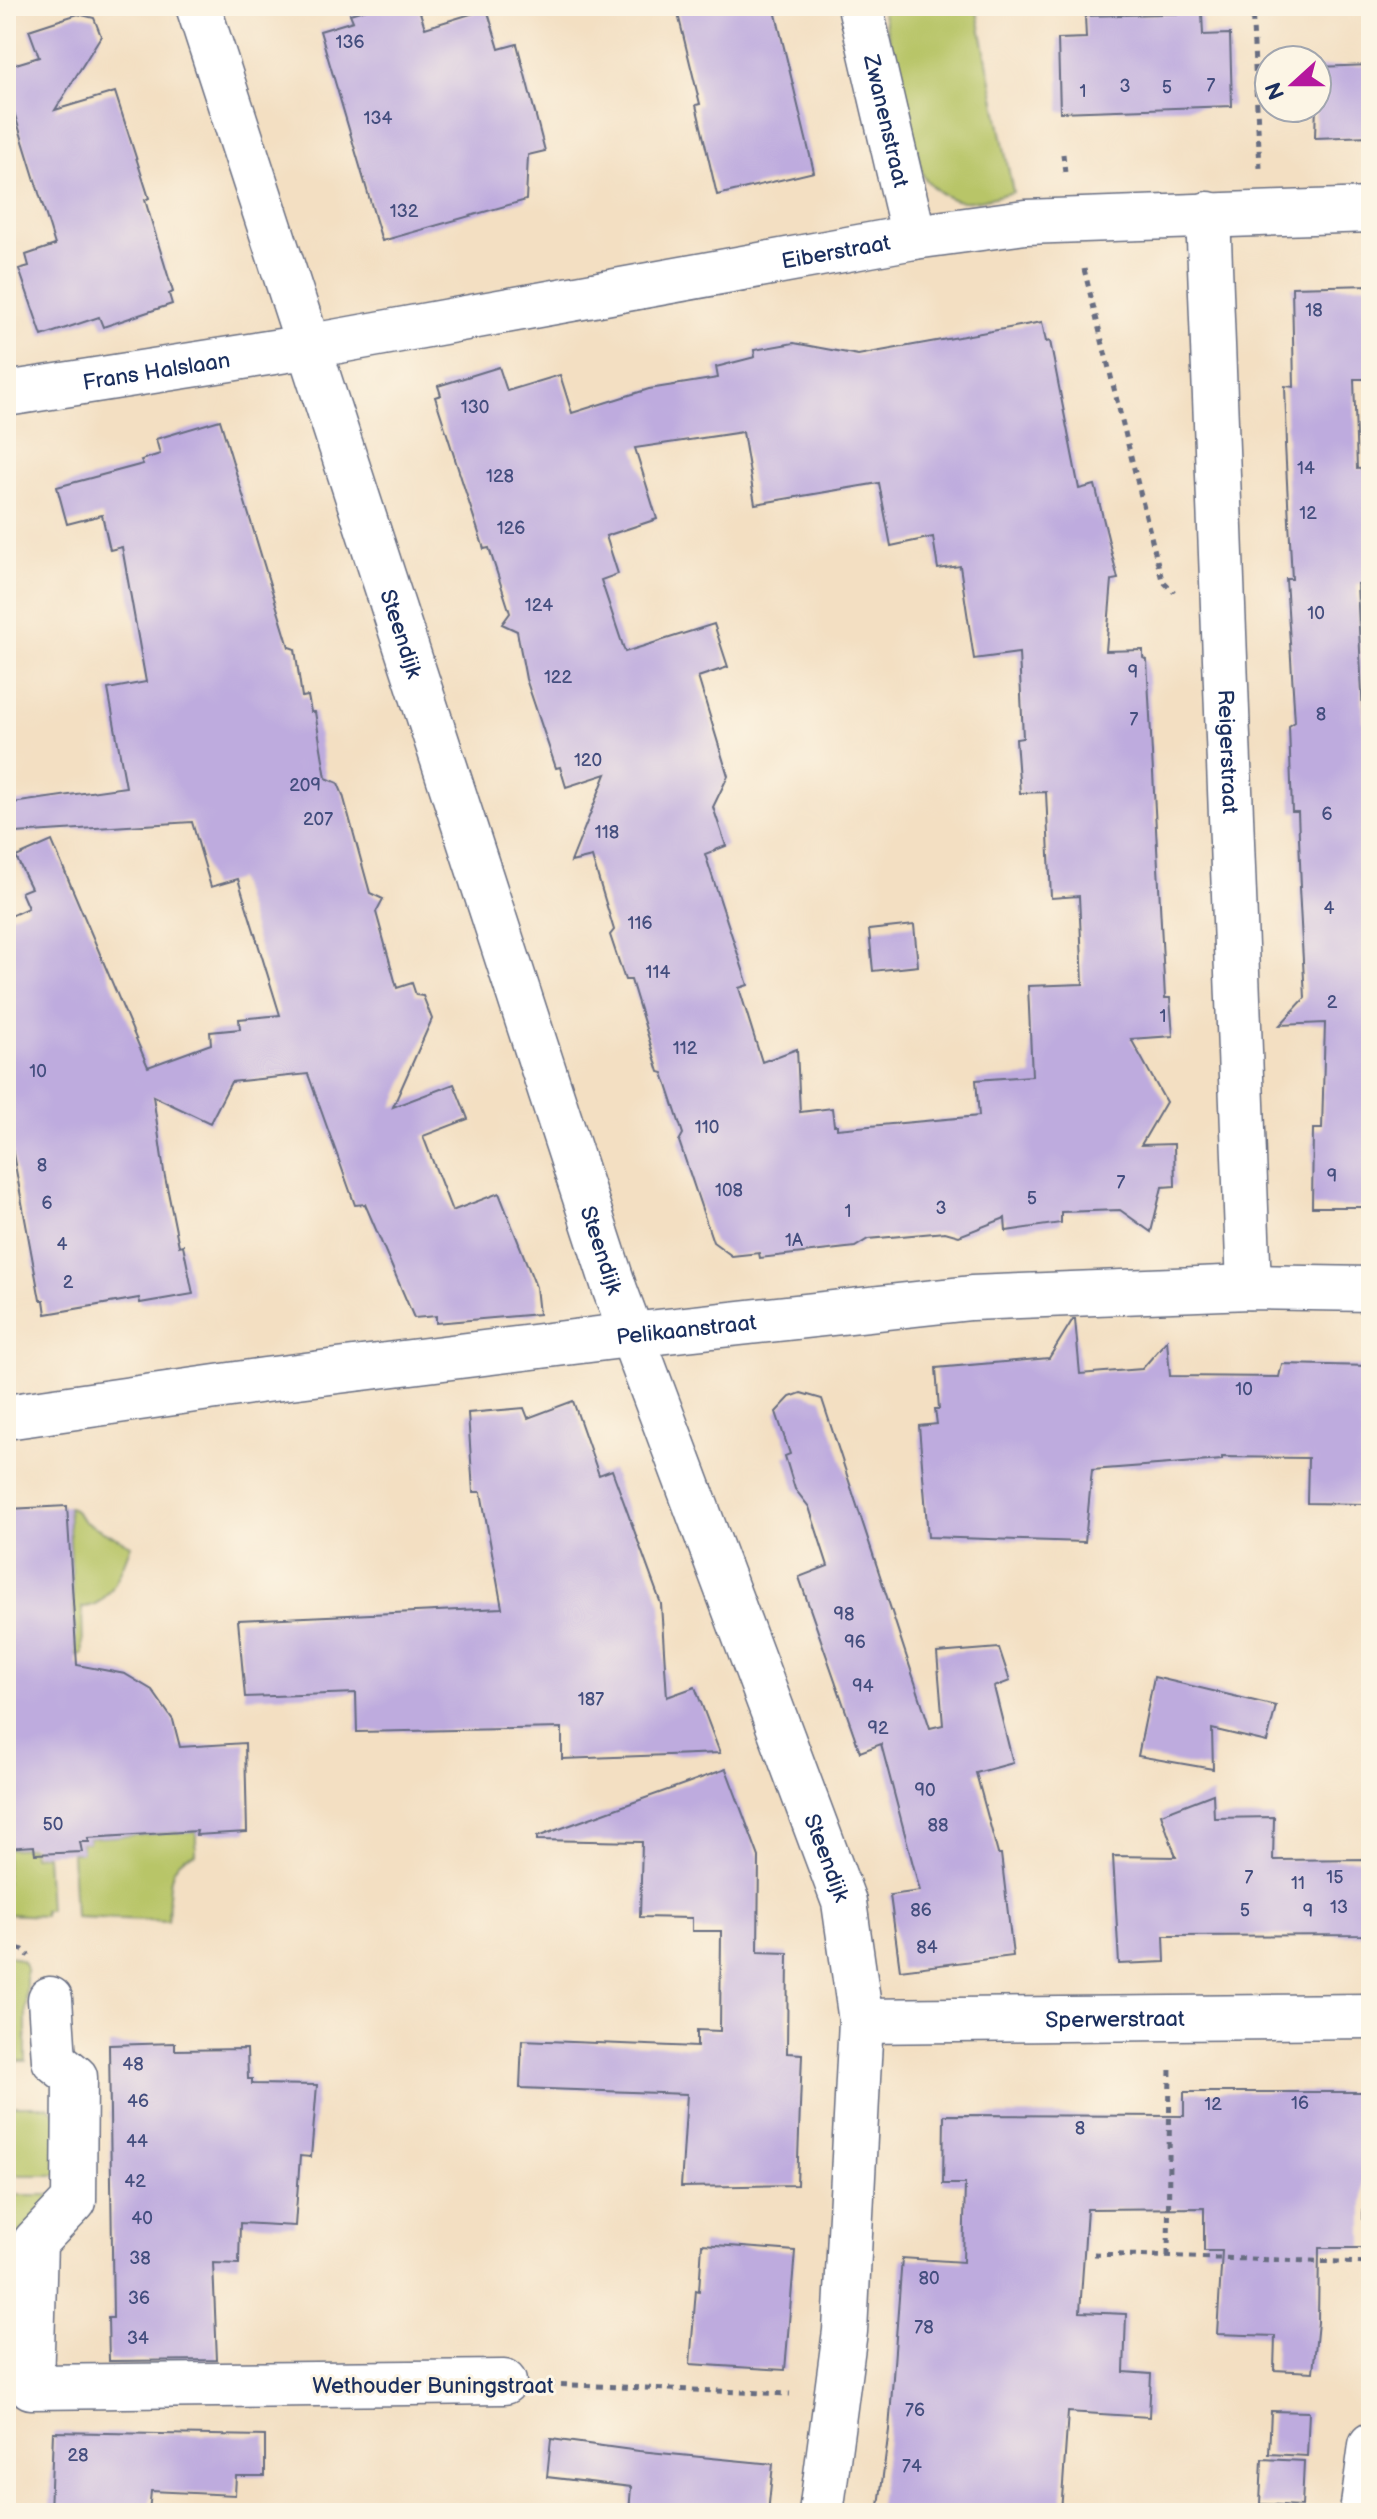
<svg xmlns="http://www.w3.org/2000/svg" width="1377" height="2519" font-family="'Balsamiq Sans',sans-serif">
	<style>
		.green { fill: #b8c567; stroke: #6a7a62; stroke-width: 2 }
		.building { fill: #beabde; fill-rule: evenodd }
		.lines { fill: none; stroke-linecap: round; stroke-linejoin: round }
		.minor-casing { stroke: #676d81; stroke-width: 47 }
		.path { stroke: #676d81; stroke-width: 5; stroke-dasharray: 6 6; stroke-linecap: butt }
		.minor { stroke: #fff; stroke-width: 44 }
		.labels { text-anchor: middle; stroke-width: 6; stroke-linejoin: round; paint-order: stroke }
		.number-label { font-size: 18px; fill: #444e7e }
		.street-label { font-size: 22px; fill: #1b2f5e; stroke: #fcf5e5 }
	</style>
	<rect width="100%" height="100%" fill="#fcf5e5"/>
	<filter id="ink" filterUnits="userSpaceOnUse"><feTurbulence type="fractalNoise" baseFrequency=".0125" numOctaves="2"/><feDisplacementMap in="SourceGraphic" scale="16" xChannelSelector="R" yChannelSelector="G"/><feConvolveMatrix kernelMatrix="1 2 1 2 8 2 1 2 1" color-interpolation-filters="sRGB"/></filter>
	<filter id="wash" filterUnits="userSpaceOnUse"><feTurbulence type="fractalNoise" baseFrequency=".006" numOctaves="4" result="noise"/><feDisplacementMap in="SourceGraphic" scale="32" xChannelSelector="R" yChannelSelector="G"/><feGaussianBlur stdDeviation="1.8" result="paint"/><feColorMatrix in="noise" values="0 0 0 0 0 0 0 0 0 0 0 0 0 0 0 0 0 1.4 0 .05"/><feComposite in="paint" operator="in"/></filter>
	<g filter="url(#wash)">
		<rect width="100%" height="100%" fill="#f3dfc2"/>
		<path class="green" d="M881 6H976L1013 192C973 202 952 212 923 176Z
			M68 1507 72 1508 85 1522 131 1545C122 1568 111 1607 82 1607L83 1654 76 1655Z
			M196 1831V1854C164 1858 170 1896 168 1921L75 1917 72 1853 81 1852V1842H88L89 1838Z
			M32 1848 33 1856 46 1855 49 1910H44V1916L6 1914V1849Z
			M6 1954 22 1960 26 1967V2061H6Z
			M6 2106H48L63 2121V2175H6Z
			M6 2195H51L20 2292 10 2301H6Z"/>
		<g id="blocks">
			<path class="building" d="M377 6H418L425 28 487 9 499 49 517 44 545 151 528 155 526 200 382 241 320 31 353 21 350 14Z
				M676 6H774L814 172 717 195 696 105 700 104Z
				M1202 13 1203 35 1230 34 1232 106 1060 112 1058 39 1086 38 1085 16Z
				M78 14 94 18 101 36 55 110 115 92 149 198 145 200 173 292 169 294 172 304 103 327 99 317 42 336 19 269 29 266 26 255 55 245 6 86V67L39 57 29 30Z
				M1371 65V136L1315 138 1317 67Z
				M1371 285V379H1354L1357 469 1371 468V583L1357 584 1365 761H1371V1207H1312L1313 1129H1322L1325 1023 1280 1025 1305 998 1299 887H1301L1298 812H1292L1289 726 1295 722 1286 579H1292L1285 444H1287L1285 386 1294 387 1292 287Z
				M1042 322 1046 342 1050 341 1079 489 1095 485 1118 579 1112 580 1106 651 1143 650V658L1147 660 1165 998H1170L1173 1036 1131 1039 1166 1102 1141 1145 1174 1144 1175 1186 1162 1187 1151 1232 1120 1210 1061 1212V1223L1006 1231 1005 1218 959 1236 945 1232 868 1239 855 1247 760 1258 759 1253 732 1256 713 1242 679 1141 683 1134 663 1073 659 1072 631 980H625L610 935 614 930 592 857 571 862 606 774 566 787 560 767 556 768 526 679 517 631 502 624 510 613 489 548 484 549 435 397 441 395 438 386 499 367 507 391 560 375 572 413 649 389 718 378 716 367 755 357 754 350 794 343 858 355ZM743 432 755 504 879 483 891 546 933 537 938 569 960 566 974 659 1019 653 1023 738 1016 739 1020 793 1046 792 1051 898 1079 896 1083 984 1028 986 1032 1076 976 1080 979 1116 837 1129V1125H834L832 1108 800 1112 797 1049 762 1062 739 988 748 985 705 854 726 846 713 807 728 776 698 677 728 667 714 624 625 652 601 580 618 574 606 536 657 519 635 448Z
				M220 420 289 647 295 649 302 697 308 696 311 712H315L326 778 338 783 343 795 370 893 383 899 376 912 397 988 412 983 416 995 423 996 432 1019 393 1107 454 1084 468 1119 423 1136 452 1211 499 1193 536 1287 539 1314 436 1323V1316L414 1318 365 1204 355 1205 308 1074 231 1082 210 1123 153 1096 164 1172 179 1246 183 1245 193 1294 140 1303 139 1298 46 1314 44 1300H40L6 1116V918L28 908 21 892 31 888 16 857 52 841 148 1067 211 1044 210 1032 240 1029 239 1019 280 1015 238 879 211 887 192 822 15 833 12 803 126 787 108 689 146 682 122 547 110 550 102 515 67 524 57 487 143 464 141 460 160 454 156 439Z
				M914 925 918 966 873 971 869 930Z
				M1073 1319H1075L1080 1374 1142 1369 1167 1340 1170 1376 1279 1377 1282 1364 1371 1366V1453H1364V1504L1307 1503 1308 1458 1222 1457V1460L1092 1470 1085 1542 928 1537 919 1426 937 1424 935 1409H939L936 1368 1049 1358Z
				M801 1393 822 1399 930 1728 943 1725 937 1653 999 1648 1010 1681 994 1687 1013 1763 976 1773 998 1854H1001L1013 1956 900 1970 890 1895 920 1891 881 1744 860 1752 799 1577 828 1566 809 1507 795 1489 785 1456 790 1454 776 1412 790 1397Z
				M573 1401 599 1475 612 1470 661 1604 667 1697 695 1687 720 1753 562 1759V1728L357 1732 356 1693 245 1697 238 1620 502 1608 481 1492H473L468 1413 524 1408 528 1418Z
				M67 1506 77 1665 125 1674 152 1690 173 1720 180 1747 245 1743 247 1832 196 1835 197 1831 88 1838 89 1842H80L82 1852 35 1854 34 1846 6 1848V1512H9V1509Z
				M1154 1677 1276 1706 1267 1742 1212 1729 1213 1769 1138 1756Z
				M726 1769 759 1857 758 1952 788 1953 787 2053 802 2054 797 2185 681 2187 687 2094 520 2088 522 2040 697 2047V2030L720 2031 721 1931H692V1918L640 1917 642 1842 537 1840V1837Z
				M1213 1794 1214 1818 1274 1817 1273 1860 1371 1859V1935L1164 1936 1165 1962 1119 1964 1113 1856 1176 1857 1161 1814Z
				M175 2043V2050L247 2049 248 2079H252V2084L317 2085 311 2157 300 2156 295 2226 240 2223 239 2264 213 2263 217 2360 109 2361 108 2318H113L109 2045Z
				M1184 2092H1371V2178H1363V2248H1319L1318 2322 1313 2372 1274 2370 1275 2336 1217 2334 1222 2251H1204V2208L1087 2209 1080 2312 1126 2314 1124 2372 1151 2374 1149 2417 1068 2412 1061 2513H878L889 2430 902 2258 963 2262 965 2184H943L944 2115 1184 2116Z
				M702 2244 795 2251 785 2370 690 2364 696 2290 699 2291Z
				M1271 2411 1309 2412 1307 2456 1269 2454Z
				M53 2432 265 2436V2476H236L235 2495 151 2491 149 2513H50Z
				M551 2439 639 2451 773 2464 768 2513H629L631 2487 547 2477Z
				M1262 2459 1304 2461 1302 2506 1260 2504Z"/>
		</g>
	</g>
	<g filter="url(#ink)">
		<use href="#blocks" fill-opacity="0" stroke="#676d81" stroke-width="2"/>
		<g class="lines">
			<g class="minor-casing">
				<g id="minor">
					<path id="s1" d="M198 6 615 1290 844 1902 861 2021 845 2331 821 2513"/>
					<path id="s2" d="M860 6 914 237"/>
					<path id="s3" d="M1208 214 1249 1287"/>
					<path id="s4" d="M6 394 306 347 914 237 1025 222 1371 210"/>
					<path id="s5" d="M6 1417 265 1380 630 1335 971 1298 1249 1287 1371 1289"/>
					<path d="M50 1999 54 2060 75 2077 74 2201 35 2242 31 2387 504 2382"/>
					<path id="s6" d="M861 2021 1371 2016"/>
					<path d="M1362 2513 1371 2445"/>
				</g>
			</g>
			<path class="path" d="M1252 6 1260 168
				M1063 154 1065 173
				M1084 269 1162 580 1174 592
				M6 1945 23 1950 29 1956
				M1094 2254 1371 2263
				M1168 2256 1170 2065
				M549 2384 790 2394"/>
			<use href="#minor" class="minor"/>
		</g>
	</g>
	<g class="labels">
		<g class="number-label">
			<text x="350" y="48">136</text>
			<text x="1211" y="91">7</text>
			<text x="1125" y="92">3</text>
			<text x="1167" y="93">5</text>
			<text x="1083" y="97">1</text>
			<text x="378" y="124">134</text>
			<text x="404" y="217">132</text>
			<text x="1314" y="316">18</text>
			<text x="475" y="413">130</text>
			<text x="1306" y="474">14</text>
			<text x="500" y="482">128</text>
			<text x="1308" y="519">12</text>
			<text x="511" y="534">126</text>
			<text x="539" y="611">124</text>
			<text x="1316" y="619">10</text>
			<text x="1133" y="678">9</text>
			<text x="558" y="683">122</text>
			<text x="1321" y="720">8</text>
			<text x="1134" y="725">7</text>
			<text x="588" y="766">120</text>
			<text x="305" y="791">209</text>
			<text x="1327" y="820">6</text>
			<text x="318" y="825">207</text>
			<text x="607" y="838">118</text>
			<text x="1329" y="914">4</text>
			<text x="640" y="929">116</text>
			<text x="658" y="978">114</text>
			<text x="1332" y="1008">2</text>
			<text x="1163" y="1022">1</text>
			<text x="685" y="1054">112</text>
			<text x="38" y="1077">10</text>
			<text x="707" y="1133">110</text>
			<text x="42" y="1171">8</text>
			<text x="1332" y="1182">9</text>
			<text x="1121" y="1188">7</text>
			<text x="729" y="1196">108</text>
			<text x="1032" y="1204">5</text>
			<text x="47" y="1209">6</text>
			<text x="941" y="1214">3</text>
			<text x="848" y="1217">1</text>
			<text x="794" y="1246">1A</text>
			<text x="62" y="1250">4</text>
			<text x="68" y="1288">2</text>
			<text x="1244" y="1395">10</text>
			<text x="844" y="1620">98</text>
			<text x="855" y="1648">96</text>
			<text x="863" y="1692">94</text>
			<text x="591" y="1705">187</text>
			<text x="878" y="1734">92</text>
			<text x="925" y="1796">90</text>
			<text x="53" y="1830">50</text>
			<text x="938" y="1831">88</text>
			<text x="1249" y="1883">7</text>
			<text x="1335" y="1883">15</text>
			<text x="1298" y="1889">11</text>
			<text x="1339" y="1913">13</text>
			<text x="921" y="1916">86</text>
			<text x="1245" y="1916">5</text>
			<text x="1308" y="1917">9</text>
			<text x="927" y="1953">84</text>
			<text x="133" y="2070">48</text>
			<text x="138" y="2107">46</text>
			<text x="1300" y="2109">16</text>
			<text x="1213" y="2110">12</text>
			<text x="1080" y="2134">8</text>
			<text x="137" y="2147">44</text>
			<text x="135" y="2187">42</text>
			<text x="142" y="2224">40</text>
			<text x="140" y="2264">38</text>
			<text x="929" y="2284">80</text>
			<text x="139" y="2304">36</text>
			<text x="924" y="2333">78</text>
			<text x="138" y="2344">34</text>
			<text x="915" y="2416">76</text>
			<text x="78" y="2461">28</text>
			<text x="912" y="2472">74</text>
		</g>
		<g class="street-label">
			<text dy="8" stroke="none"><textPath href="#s2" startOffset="118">Zwanenstraat</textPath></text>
			<text dy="8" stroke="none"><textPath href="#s4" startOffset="842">Eiberstraat</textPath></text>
			<text dy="8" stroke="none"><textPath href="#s4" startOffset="152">Frans Halslaan</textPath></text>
			<text dy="8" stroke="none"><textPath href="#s1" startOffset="660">Steendijk</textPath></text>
			<text dy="8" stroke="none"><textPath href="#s3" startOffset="538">Reigerstraat</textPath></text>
			<text dy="8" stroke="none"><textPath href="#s1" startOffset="1308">Steendijk</textPath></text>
			<text dy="8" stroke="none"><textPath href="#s5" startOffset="686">Pelikaanstraat</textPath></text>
			<text dy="8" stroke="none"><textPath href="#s1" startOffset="1956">Steendijk</textPath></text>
			<text dy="8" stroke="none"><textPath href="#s6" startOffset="254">Sperwerstraat</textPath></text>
			<text x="433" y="2393">Wethouder Buningstraat</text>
		</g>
	</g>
	<rect width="1377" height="2519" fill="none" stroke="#fcf5e5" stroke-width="32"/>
	<g transform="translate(1293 84) rotate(249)"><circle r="38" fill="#fcf5e5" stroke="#a2a6af" stroke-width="2"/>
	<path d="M0-6L14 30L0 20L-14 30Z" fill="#b5179e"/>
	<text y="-12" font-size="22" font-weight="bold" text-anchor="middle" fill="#1b2f5e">N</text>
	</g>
</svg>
